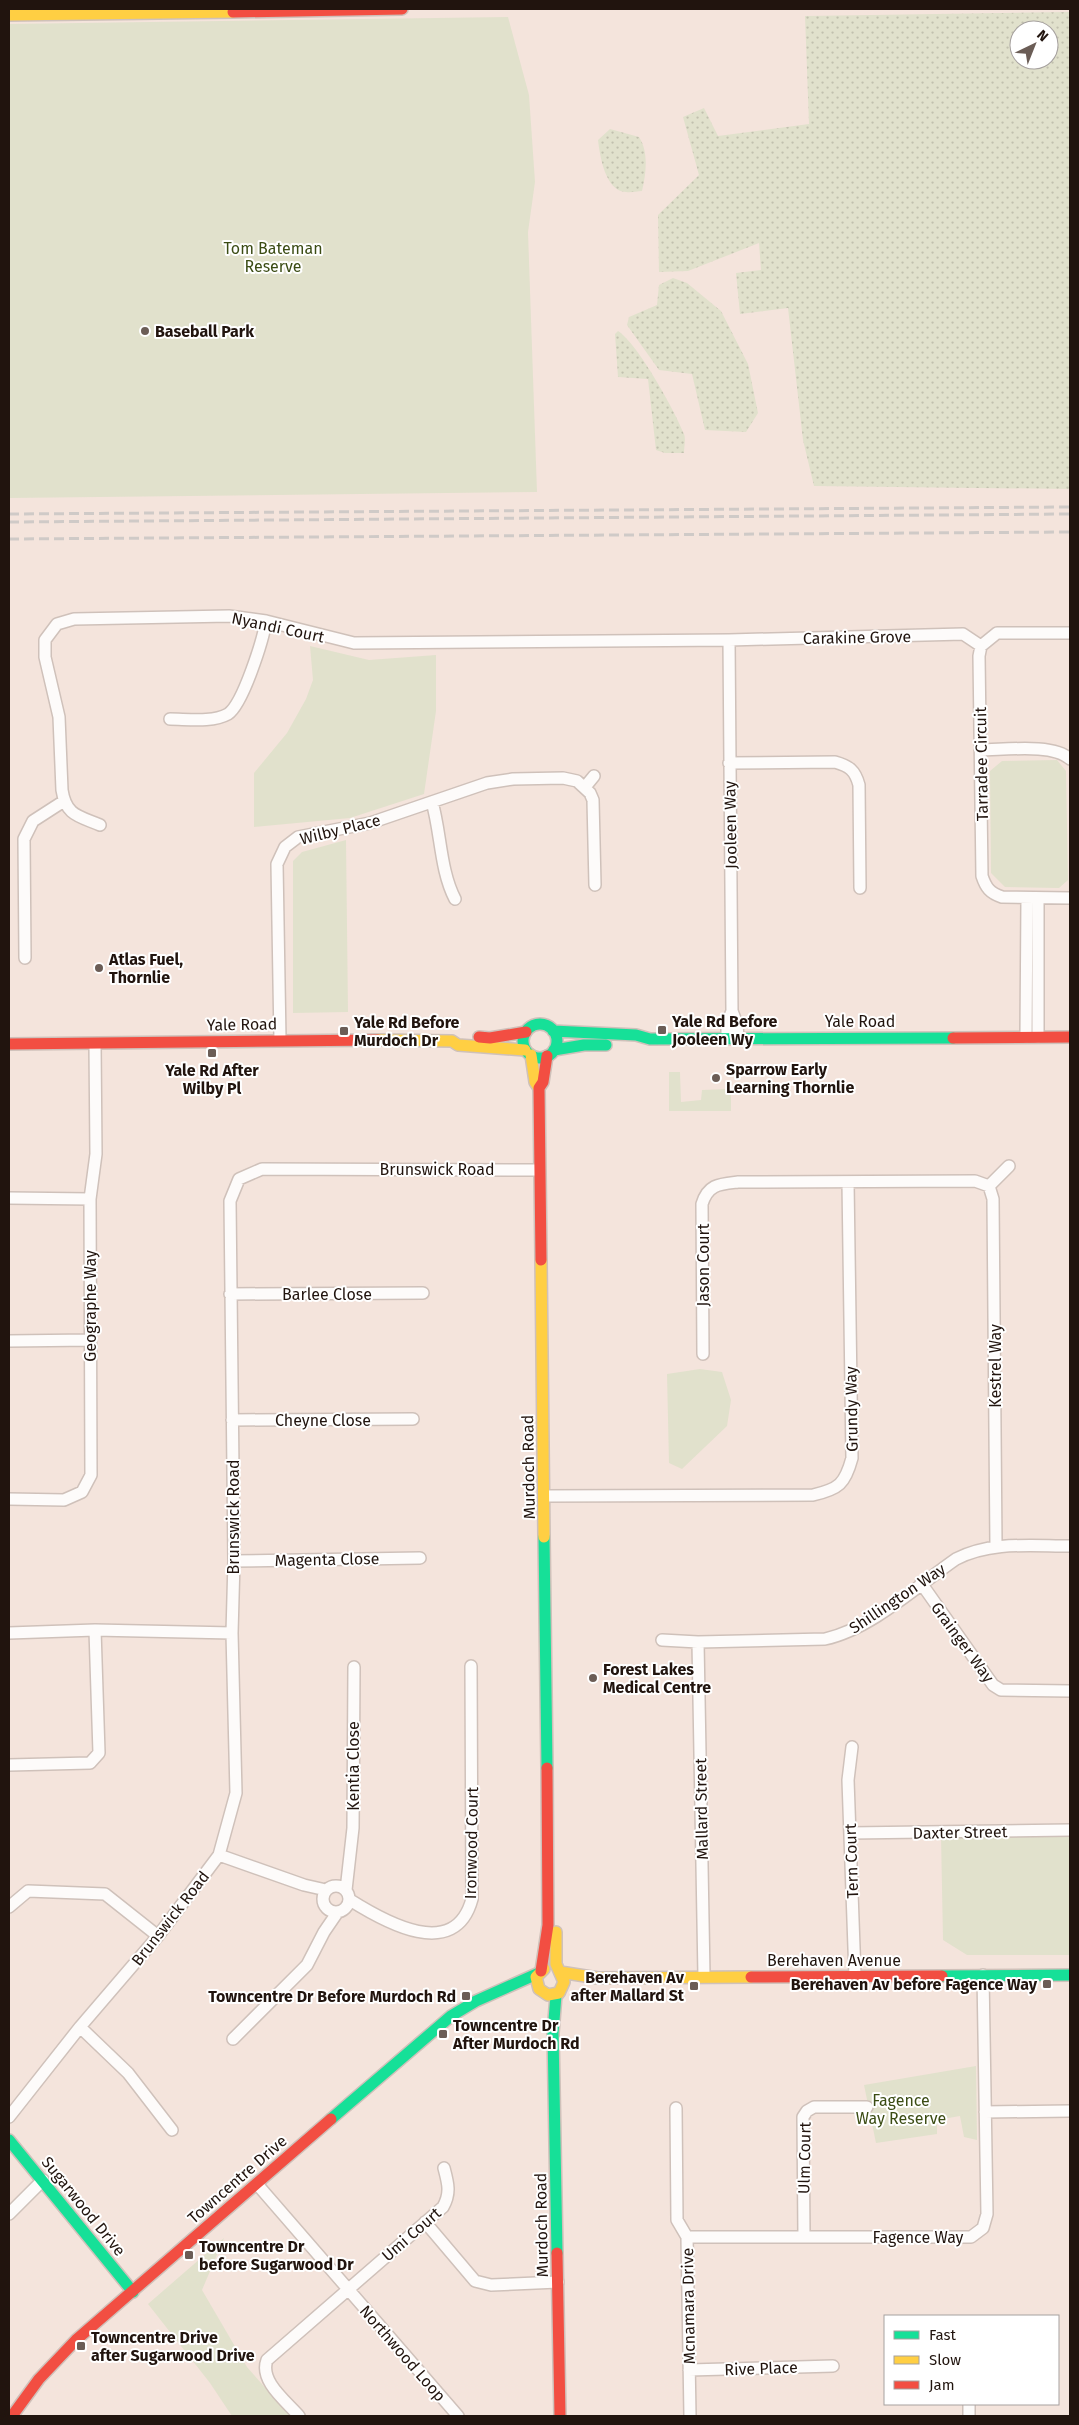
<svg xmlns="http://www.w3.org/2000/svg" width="1079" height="2425" font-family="'Fira Sans',sans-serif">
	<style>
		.grass { fill: url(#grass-dots); fill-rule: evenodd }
		.green { fill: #e1e1cc }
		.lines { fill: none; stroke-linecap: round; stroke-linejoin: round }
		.street-casing { stroke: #cfc1ba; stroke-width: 14 }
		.fast-casing { stroke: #cfc1ba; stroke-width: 14 }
		.slow-casing { stroke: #cfc1ba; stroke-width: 14 }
		.jam-casing { stroke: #cfc1ba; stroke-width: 14 }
		.street { stroke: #fdfbfa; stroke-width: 11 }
		.fast { stroke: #16e098; stroke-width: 11 }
		.slow { stroke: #ffcf43; stroke-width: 11 }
		.jam { stroke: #f24e42; stroke-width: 11 }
		.rail { stroke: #cfcac7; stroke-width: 3; stroke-dasharray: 10 5; stroke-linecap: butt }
		.poi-dot { fill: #6b5d56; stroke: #fff; stroke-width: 2 }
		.labels { text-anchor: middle; stroke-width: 4; stroke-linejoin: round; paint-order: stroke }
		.park-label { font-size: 16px; fill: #3b4c14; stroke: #fff }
		.poi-label { font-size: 16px; font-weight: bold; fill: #21140e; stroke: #fff; text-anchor: start }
		.street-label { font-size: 16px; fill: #21140e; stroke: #fff }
	</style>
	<defs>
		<pattern id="grass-dots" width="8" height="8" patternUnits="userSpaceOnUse" patternTransform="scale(1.25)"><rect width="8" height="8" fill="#e1e1cc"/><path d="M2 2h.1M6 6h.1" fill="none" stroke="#c1c0ae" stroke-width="1.8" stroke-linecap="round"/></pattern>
	</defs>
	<rect width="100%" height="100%" fill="#f4e4dc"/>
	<path class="grass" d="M1070 12V489L814 486 803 440 788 308 740 314 736 273 761 270 759 243 688 271 659 272 658 215 699 175 683 117 704 108 718 136 809 124 805 16ZM1019 30H1049V60H1019Z
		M610 129 639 137C649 152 646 174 642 191 637 191 631 193 626 192 605 191 600 156 598 140Z
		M673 278 687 283 721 311 748 364 758 413 746 432 705 430 692 374 659 370 627 325 629 317 657 305 659 285Z
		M618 331C638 344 675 411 684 434 686 439 684 447 684 453H665L656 450 648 379 618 377 615 334Z"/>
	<path class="green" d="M508 17 529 95 535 182 528 232 537 492 9 498V24Z
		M310 646 369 660 436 655V711L424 794 350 818 254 827V773L287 733 306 699 313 680Z
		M1057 760 1066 771 1068 880 1059 888 1005 887 991 873 990 771 1002 761Z
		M346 840 348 1012 293 1013V861L302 852Z
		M669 1072H680L681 1102 701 1100 702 1090 729 1089 731 1083V1111H669Z
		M700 1369 722 1372 731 1400 727 1426 682 1469 669 1463 667 1374Z
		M1070 1835V1955H967L943 1940 941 1836Z
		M976 2066 977 2140 964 2137 960 2116 937 2120V2134L876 2143 864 2085Z
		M224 2238 202 2290 247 2367 290 2416H232L210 2383 148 2304Z"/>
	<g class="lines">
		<g class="street-casing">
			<path id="street" d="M1070 633H997L981 646 979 656 982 876C986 888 990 893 1002 897L1070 898
				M729 640 732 1011 737 1024 738 1038
				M170 719C187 719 212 723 228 714 243 704 263 640 266 621
				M980 750C1004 750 1053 743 1070 759
				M729 763 835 762C849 766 855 770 859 785L860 888
				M585 787 594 776
				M432 802C441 833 440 870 455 899
				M100 825C79 816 66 816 62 790L59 717 45 657V640L57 624 74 619 229 616 266 621 354 643 729 640 963 634 981 646
				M1038 898V1037
				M25 958 24 839 33 821 64 801
				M1026 1037 1027 899
				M727 1038V1024L732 1011
				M280 1040 277 864 285 847 298 837 370 823 487 783 513 779 563 778 577 781 590 793 593 800 595 885
				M989 1186 1009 1166
				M9 1198 90 1199
				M230 1294 423 1293
				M9 1341 90 1340
				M703 1354 702 1204C708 1184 720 1184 738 1182L975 1181 989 1186 993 1199 996 1546
				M232 1420 413 1419
				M544 1496 813 1495C839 1489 845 1484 852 1458L848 1182
				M9 1499 64 1500 82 1492 91 1475 90 1199 96 1154 95 1044
				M234 1561 420 1558
				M921 1583 993 1685 1001 1690 1070 1691
				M9 1633 95 1630 232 1633
				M662 1640 698 1642 825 1639C871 1629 917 1586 956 1559 991 1541 1031 1546 1070 1546
				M698 1642 704 1976
				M852 1747 848 1780 855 1976
				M9 1765 90 1763 99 1753 95 1630
				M850 1833 1070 1830
				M219 1855 304 1885 326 1890
				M323 1899a13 13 0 1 1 26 0a13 13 0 1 1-26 0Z
				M346 1890 353 1828 354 1667
				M350 1900C385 1922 455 1962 472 1899L471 1666
				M9 1907 28 1891 105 1894 158 1936
				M80 2027 128 2073 172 2130
				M233 2039 307 1965 324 1932 337 1913
				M676 2108 677 2220 687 2237 690 2416
				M985 2112 1070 2111
				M9 2117 80 2027 158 1936 219 1855 236 1793 232 1633 234 1561 230 1201 239 1179 262 1169 539 1170
				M257 2184 458 2416
				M9 2214 43 2180
				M425 2222 475 2281 491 2285 558 2282
				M687 2237H971L983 2228 987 2214 983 1975
				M804 2237 803 2117 807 2111 814 2107H867
				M689 2370 833 2366
				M969 2404V2416
				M299 2416C286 2401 259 2381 267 2360L443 2207C451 2193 448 2183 444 2168"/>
		</g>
		<g class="fast-casing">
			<path id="fast" d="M523 1041a17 17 0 1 1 34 0a17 17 0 1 1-34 0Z
				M553 1031 636 1035 650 1039 953 1038
				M554 1050 584 1045H606
				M544 1537 547 1768
				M942 1976 1070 1975
				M556 1995 553 2033 557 2253
				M331 2119 451 2016 476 2001 539 1973
				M9 2140 133 2292"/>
		</g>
		<g class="slow-casing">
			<path id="slow" d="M9 15 233 12
				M378 1040 452 1041 458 1045 525 1050
				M531 1055 535 1082 539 1088
				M541 1260 544 1537
				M544 1969 536 1977 539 1989 548 1995 559 1993 564 1982 556 1964V1932
				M560 1972 598 1978 751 1977"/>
		</g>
		<g class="jam-casing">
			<path id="jam" d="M233 12 402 9
				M479 1037 490 1038 526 1032
				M953 1038 1070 1037
				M9 1044 378 1040
				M541 1260 539 1088 543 1082 547 1056
				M541 1971 548 1925 547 1768
				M751 1977 942 1976
				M557 2253 560 2416
				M12 2416 39 2379 76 2340 331 2119"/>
		</g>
		<use href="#street" class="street"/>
		<use href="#fast" class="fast"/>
		<use href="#slow" class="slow"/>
		<use href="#jam" class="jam"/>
		<path class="rail" d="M9 514 1070 507
			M9 522 1070 514
			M9 539 1070 532"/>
	</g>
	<g class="poi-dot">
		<circle cx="145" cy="331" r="5"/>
		<circle cx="99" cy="968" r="5"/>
		<rect x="657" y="1025" width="10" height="10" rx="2.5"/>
		<rect x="339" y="1026" width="10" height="10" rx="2.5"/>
		<rect x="207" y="1048" width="10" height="10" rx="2.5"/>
		<circle cx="716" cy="1078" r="5"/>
		<circle cx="593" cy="1678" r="5"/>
		<rect x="1042" y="1979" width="10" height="10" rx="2.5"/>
		<rect x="689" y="1981" width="10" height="10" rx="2.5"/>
		<rect x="461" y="1991" width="10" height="10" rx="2.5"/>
		<rect x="438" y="2029" width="10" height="10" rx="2.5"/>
		<rect x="184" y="2250" width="10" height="10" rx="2.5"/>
		<rect x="76" y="2341" width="10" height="10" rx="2.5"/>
	</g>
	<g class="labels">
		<g class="park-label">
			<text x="273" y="254">Tom Bateman<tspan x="273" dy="18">Reserve</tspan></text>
			<text x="901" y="2106">Fagence<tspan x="901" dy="18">Way Reserve</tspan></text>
		</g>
		<g class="poi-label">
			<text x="155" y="337">Baseball Park</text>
			<text x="109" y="965">Atlas Fuel,<tspan x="109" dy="18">Thornlie</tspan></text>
			<text x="672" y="1027">Yale Rd Before<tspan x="672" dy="18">Jooleen Wy</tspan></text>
			<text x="354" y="1028">Yale Rd Before<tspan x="354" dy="18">Murdoch Dr</tspan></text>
			<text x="726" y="1075">Sparrow Early<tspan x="726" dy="18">Learning Thornlie</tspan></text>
			<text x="212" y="1076" text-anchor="middle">Yale Rd After<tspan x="212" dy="18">Wilby Pl</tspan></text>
			<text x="603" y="1675">Forest Lakes<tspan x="603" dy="18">Medical Centre</tspan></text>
			<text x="684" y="1983" text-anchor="end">Berehaven Av<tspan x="684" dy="18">after Mallard St</tspan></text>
			<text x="1037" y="1990" text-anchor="end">Berehaven Av before Fagence Way</text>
			<text x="456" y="2002" text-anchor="end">Towncentre Dr Before Murdoch Rd</text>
			<text x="453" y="2031">Towncentre Dr<tspan x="453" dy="18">After Murdoch Rd</tspan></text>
			<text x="199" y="2252">Towncentre Dr<tspan x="199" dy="18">before Sugarwood Dr</tspan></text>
			<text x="91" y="2343">Towncentre Drive<tspan x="91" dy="18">after Sugarwood Drive</tspan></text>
		</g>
		<g class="street-label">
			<text transform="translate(278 627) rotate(12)" y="6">Nyandi Court</text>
			<text transform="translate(857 637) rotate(-1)" y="6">Carakine Grove</text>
			<text transform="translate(981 764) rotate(-91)" y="6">Tarradee Circuit</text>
			<text transform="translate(730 825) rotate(-91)" y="6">Jooleen Way</text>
			<text transform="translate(340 829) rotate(-14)" y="6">Wilby Place</text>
			<text x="860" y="1027">Yale Road</text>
			<text transform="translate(242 1024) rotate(-1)" y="6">Yale Road</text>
			<text x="437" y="1175">Brunswick Road</text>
			<text transform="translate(703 1265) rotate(-90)" y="6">Jason Court</text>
			<text x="327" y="1300">Barlee Close</text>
			<text transform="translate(90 1306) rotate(-90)" y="6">Geographe Way</text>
			<text transform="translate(995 1366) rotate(-90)" y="6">Kestrel Way</text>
			<text transform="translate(851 1409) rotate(-91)" y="6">Grundy Way</text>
			<text x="323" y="1426">Cheyne Close</text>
			<text transform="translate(528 1467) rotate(-91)" y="6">Murdoch Road</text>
			<text transform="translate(233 1517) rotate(-90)" y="6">Brunswick Road</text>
			<text transform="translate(327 1559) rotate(-1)" y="6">Magenta Close</text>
			<text transform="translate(897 1598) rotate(-34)" y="6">Shillington Way</text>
			<text transform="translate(963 1642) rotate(54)" y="6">Grainger Way</text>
			<text transform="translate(353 1766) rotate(-90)" y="6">Kentia Close</text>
			<text transform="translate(701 1809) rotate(-91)" y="6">Mallard Street</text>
			<text transform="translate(960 1832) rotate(-1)" y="6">Daxter Street</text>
			<text transform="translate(471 1843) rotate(-89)" y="6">Ironwood Court</text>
			<text transform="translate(851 1861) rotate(-92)" y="6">Tern Court</text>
			<text transform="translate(170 1918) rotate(-52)" y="6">Brunswick Road</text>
			<text x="834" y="1966">Berehaven Avenue</text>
			<text transform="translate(804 2158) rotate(-89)" y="6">Ulm Court</text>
			<text transform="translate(237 2179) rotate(-41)" y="6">Towncentre Drive</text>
			<text transform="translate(84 2206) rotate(51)" y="6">Sugarwood Drive</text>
			<text transform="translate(541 2225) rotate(-91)" y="6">Murdoch Road</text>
			<text transform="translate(411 2234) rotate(-41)" y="6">Umi Court</text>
			<text x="918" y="2243">Fagence Way</text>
			<text transform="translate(688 2306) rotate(-91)" y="6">Mcnamara Drive</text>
			<text transform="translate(403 2353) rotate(49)" y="6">Northwood Loop</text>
			<text transform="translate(761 2368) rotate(-2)" y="6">Rive Place</text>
		</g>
	</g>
	<rect width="1079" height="2425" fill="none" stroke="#21140e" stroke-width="20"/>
	<rect x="884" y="2315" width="175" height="90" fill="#ffffff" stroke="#a6a19f"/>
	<rect x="894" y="2331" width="25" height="8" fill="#16e098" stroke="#a6a19f"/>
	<text x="929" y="2340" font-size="15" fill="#21140e">Fast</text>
	<rect x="894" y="2356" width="25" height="8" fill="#ffcf43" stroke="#a6a19f"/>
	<text x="929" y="2365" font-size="15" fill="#21140e">Slow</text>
	<rect x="894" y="2381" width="25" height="8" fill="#f24e42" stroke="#a6a19f"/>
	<text x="929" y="2390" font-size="15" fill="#21140e">Jam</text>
	<g transform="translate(1034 45) rotate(43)"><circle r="24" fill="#ffffff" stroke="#a6a19f"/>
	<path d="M0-4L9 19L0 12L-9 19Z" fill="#6b5d56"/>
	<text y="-8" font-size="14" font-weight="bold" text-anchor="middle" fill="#21140e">N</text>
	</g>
</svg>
